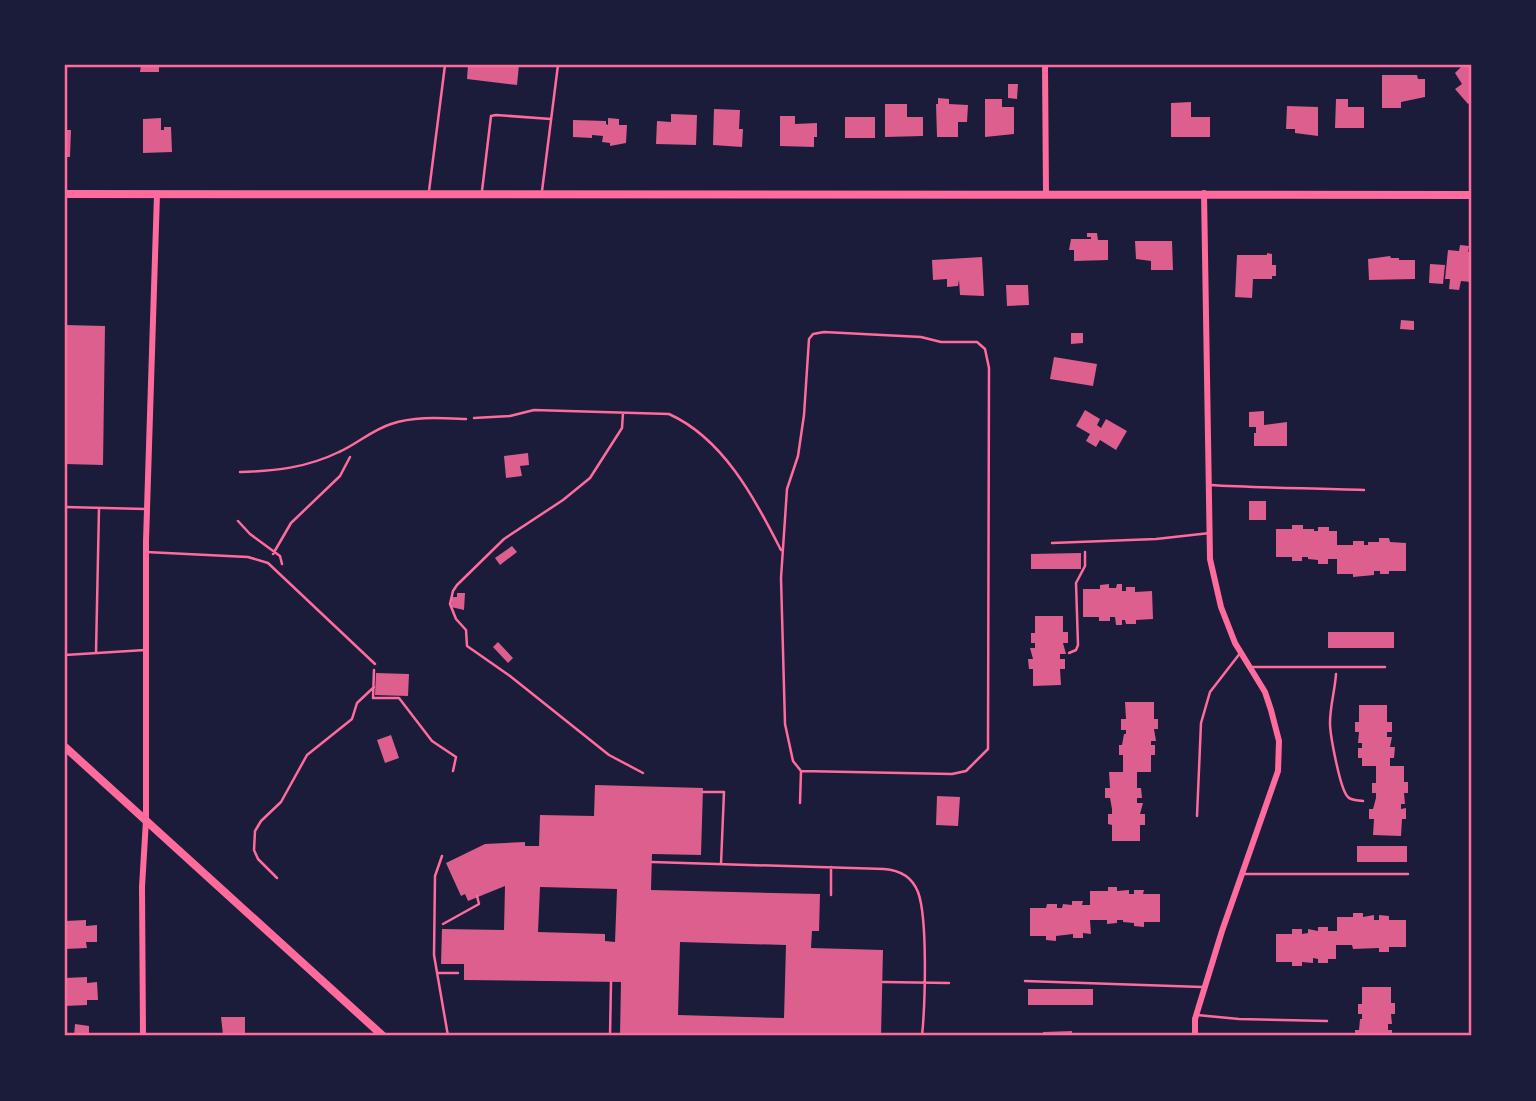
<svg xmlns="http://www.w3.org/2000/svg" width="1536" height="1101" font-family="'Golos Text',sans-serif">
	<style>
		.building { fill: #dd5f8e; fill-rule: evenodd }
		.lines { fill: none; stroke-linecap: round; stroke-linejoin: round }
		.path { stroke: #ff6b9d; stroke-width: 2.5 }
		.service { stroke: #ff6b9d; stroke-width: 2.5 }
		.minor { stroke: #ff6b9d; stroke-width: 6 }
		.tertiary { stroke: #ff6b9d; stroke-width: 8 }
		.neatline { fill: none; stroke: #ff6b9d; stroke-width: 2.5 }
	</style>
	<rect width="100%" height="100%" fill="#1b1b3a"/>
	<path class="building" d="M141 65H159V72H140Z
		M468 65H519L517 85 467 79Z
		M1463 65H1471V102L1468 104 1455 89 1462 84 1455 73Z
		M1382 75H1417L1418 79H1425V97L1401 102V108H1382Z
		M1008 84H1018L1017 99 1008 98Z
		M938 98 949 99V104L968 105 967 122H958V137H937L936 104H938Z
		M985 99H1002V107H1014V134L985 137Z
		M1336 99H1348V107H1364V128H1335Z
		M1191 102V117H1210V137H1171V103Z
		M885 104H907V117H923V136L885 137Z
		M1287 106 1318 107V136L1295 133V129H1286Z
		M714 109 740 110 739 129H743L742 147 713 145Z
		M671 114 697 115 696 145 656 144 657 121 671 122Z
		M780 116H795V124L817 123V137H814V147L780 146Z
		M845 117H875V138H845Z
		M161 118V130H164V127H171L172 152 143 153V119Z
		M608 118 619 119V125H627L626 143 610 146V143L602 142 603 136 592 135V138L573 137V120L606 121V124L608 125Z
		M65 130H71L70 157H65Z
		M1087 233H1097L1098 240H1108V260L1074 261V250H1069L1071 239H1091V237H1087Z
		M1135 241H1172L1173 270H1151V261L1136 259Z
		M1460 245 1469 246 1468 252H1471V282L1461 281 1459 290 1449 289 1450 279H1445L1448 250 1459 251Z
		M1267 253 1272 254V265H1276V276H1272V279H1253L1252 298 1235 297 1237 255H1267Z
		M1390 256 1391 258H1399V260H1415V279L1369 280 1368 259Z
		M982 257 984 296 960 295 959 280 958 286 947 287V279L933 280 932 260Z
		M1430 264 1445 265 1443 284 1429 283Z
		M1006 285H1028L1029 305 1007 306Z
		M1401 320 1414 321V330L1400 329Z
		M65 325 105 326 103 465 65 464Z
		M1071 333H1083V343L1071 344Z
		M1054 357 1097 364 1093 386 1050 379Z
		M1085 410 1100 419 1097 425 1101 428 1106 419 1127 431 1116 450 1100 440 1096 447 1086 441 1090 434 1076 426Z
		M1264 411V425L1287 422V446H1254V433H1256V427H1249V412Z
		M528 453 529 465 520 466 522 476 506 478 504 456Z
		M1249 501H1266V520H1249Z
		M1292 525H1303V529H1314V531H1318V527H1329V531H1337V545H1353V541H1364V545H1368V542H1379V538H1389L1390 542 1406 543V571H1389V574H1380V571H1374V575L1353 577V574H1337V559H1328V564H1318V560L1308 559V557H1302V561H1292V557H1276V529H1292Z
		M512 546 517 552 500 565 495 558Z
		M1081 553V569H1031V554Z
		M1109 584V588H1116L1117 584H1122V591H1126V587H1135V592L1152 591 1153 619 1136 620V624H1126L1125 620H1122V625H1116L1115 617H1110V621H1099V617H1083V589H1100V585Z
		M457 593H465L464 610 451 607 452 597H457Z
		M1035 616H1063V632H1068V643H1063L1066 654H1060V659H1065V669H1060L1061 685 1033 686V669H1029L1028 659H1033L1030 648H1035V643H1031V633H1035Z
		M1328 632H1394V648H1328Z
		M498 642 513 658 508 663 493 647Z
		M376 673 409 674 408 696 375 695Z
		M1125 702H1154V719H1158V729H1154L1156 741H1151V745H1155V755H1151V772H1137V788H1141L1142 798H1137V803H1143L1140 814H1145V825H1140V841H1112V825L1108 824V814H1112V809L1110 798H1105V788H1110L1109 772H1123V755H1119V745H1122L1124 734H1126V730H1121V719H1126Z
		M1359 705H1387V722H1392V732H1387V737H1392L1390 747H1395L1394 758H1390V766H1404V782H1408V793H1404L1405 804H1401V809L1406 808V819H1402L1401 836 1373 835 1374 819H1369V809H1373L1376 798V793H1372V783H1376V766H1362V758H1358V748H1362V743H1358L1359 732H1355V722H1359Z
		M391 735 399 758 385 763 377 740Z
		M595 785 703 788 701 855 652 854 651 890 820 894 819 931H812L811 948 883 950 881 1036H620L621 982 464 980V964H441L442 929 504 930 505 886 468 901 465 894 461 896 446 863 485 844 525 842V846H539L540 815 594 816ZM540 887 617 889 615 942 605 941V934L538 932ZM680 942 786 945 784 1018 678 1015Z
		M937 796 960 797 958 826 936 825Z
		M1357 846H1407V862H1357Z
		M1108 887H1117V891L1129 890V894H1134V890H1144L1143 894H1160V922H1144V927L1134 926V923L1123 922V920H1117V923L1107 924V920H1090L1091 934 1083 933V938H1073V934L1056 936V941L1046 940V936H1030V908H1046L1047 904H1057V908H1062L1063 904 1072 905V901H1083L1082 905H1090V891H1108Z
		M1353 913H1363V917L1374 915V920H1379V915L1389 916V920H1406V947H1389V952H1379V948L1353 949 1352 945H1336V959H1328V963H1318V959L1313 958V963L1302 962V966H1292V962H1276V934H1292V929H1302V934L1308 933V929L1318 931V927H1328V931H1337V917H1353Z
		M86 920V926L97 925V942H86L87 948 65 949V921Z
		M87 977V983L97 982 98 1000H87V1005L65 1006V978Z
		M1362 987H1391V1003H1395V1014H1391L1392 1024H1388V1030H1392V1036H1355V1030H1359L1360 1019H1362V1014H1358V1004H1362Z
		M1028 989H1093V1005H1028Z
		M221 1017H245V1033H252V1036L223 1035Z
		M75 1024 89 1026V1036H74Z
		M1072 1031V1036H1043V1032Z"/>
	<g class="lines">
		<path class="path" d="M623 413 622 428 590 478 563 500 504 539 457 585 453 591 450 604 456 619 466 630 467 646 510 676 609 755 643 773
			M474 418 510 416 534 410 669 414C724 439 754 498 781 550
			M238 521 250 534 280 556 282 564
			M273 554 291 523 340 476 350 457
			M1069 653 1076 650 1078 645 1076 583 1085 566V552
			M374 670 373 698H399L432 741 456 757 453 771
			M1336 674C1335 690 1330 706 1330 723 1330 734 1340 790 1348 797 1352 801 1358 800 1363 801
			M703 792H724L721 864
			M800 803 801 771 952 774 966 771 988 749 989 368 985 349 977 342H941L921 337 824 332 813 334 809 339 804 415 798 456 787 489 781 578 785 724 793 761 801 771
			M652 862 884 869C899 870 912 877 918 892 928 919 925 1006 922 1036
			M277 878 258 859 254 850 255 831 261 821 281 802 307 755 352 719 357 703 374 687
			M831 895V867
			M443 924 479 904 477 896
			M883 982 949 983
			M610 1036 611 982"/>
		<path class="service" d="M429 191 445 65
			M482 191 491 116 496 115 551 119
			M542 191 558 65
			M240 472C275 471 306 468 339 452 357 444 372 430 391 424 415 416 440 418 466 419
			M1209 485C1261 488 1312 488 1364 490
			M65 507 145 509
			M1052 543 1156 539 1210 533
			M146 552 248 557 268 563 375 664
			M96 653 99 508
			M65 655 145 650
			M1250 667H1385
			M1197 816 1201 723 1210 692 1241 652
			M442 856 435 876 434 955 448 1036
			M1242 874H1408
			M437 973H458
			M1025 981 1202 987
			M1197 1015 1239 1019 1327 1021"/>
		<path class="minor" d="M1045 65 1046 194
			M143 1036 142 887 146 820V541L157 194
			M1195 1036V1019L1222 931 1278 771 1279 741 1271 710 1265 692 1235 643 1221 607 1210 559 1204 193"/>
		<path class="tertiary" d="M65 194 1471 195
			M65 747 383 1036"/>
	</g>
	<rect width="1536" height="1101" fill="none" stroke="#1b1b3a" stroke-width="133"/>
	<rect x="66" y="66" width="1404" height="968" class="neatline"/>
</svg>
